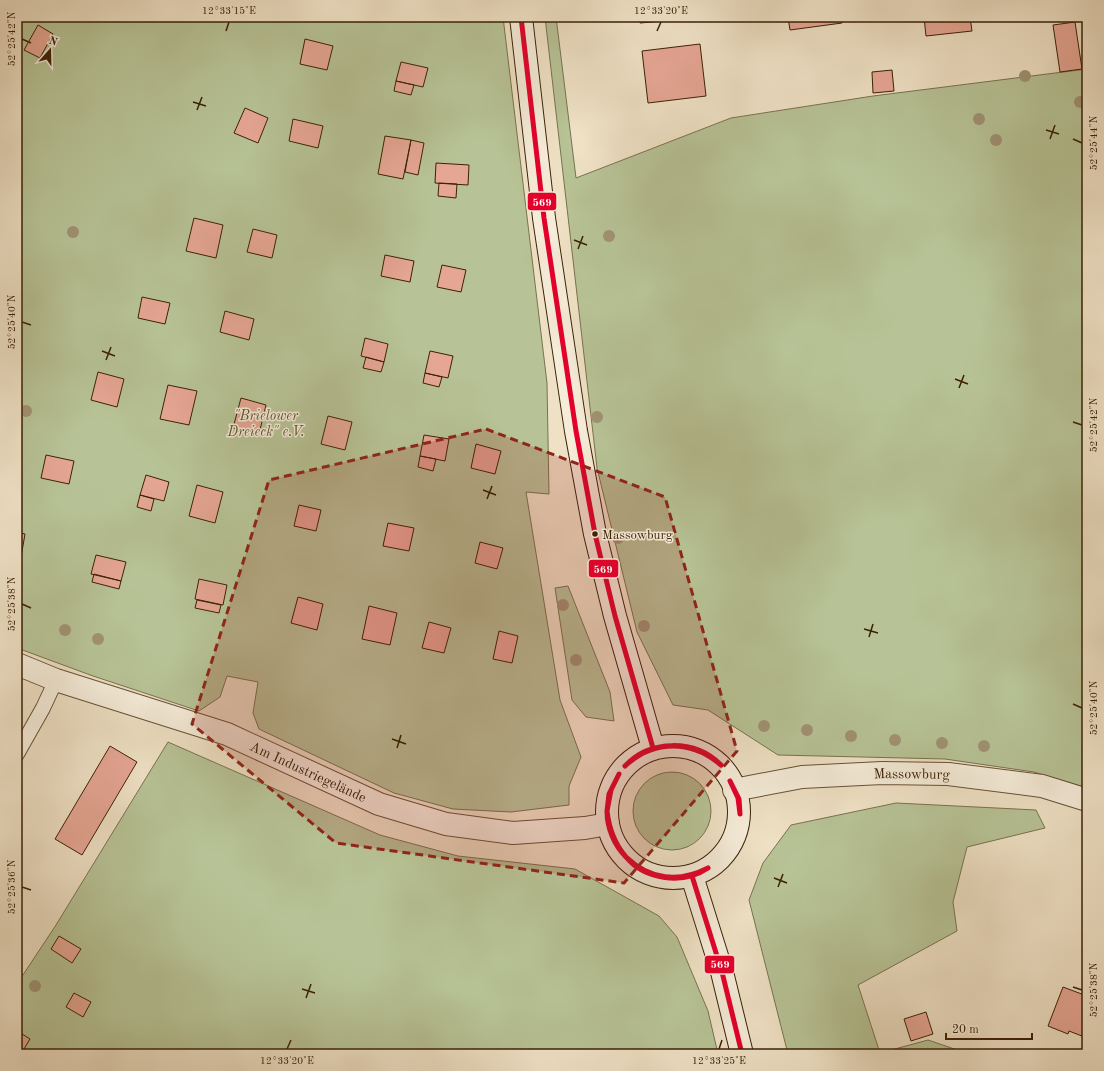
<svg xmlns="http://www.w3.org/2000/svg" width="1104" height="1071" font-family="'Old Standard TT',serif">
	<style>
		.green { fill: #b7c396; stroke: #79724e }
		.building { fill: #e6a694; stroke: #3b2105 }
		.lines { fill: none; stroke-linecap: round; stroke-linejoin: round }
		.service-casing { stroke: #685135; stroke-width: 16 }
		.minor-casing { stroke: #685135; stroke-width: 24 }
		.secondary-casing { stroke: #3b2105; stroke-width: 24 }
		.service { stroke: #f5ecd9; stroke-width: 14 }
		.minor { stroke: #f5ecd9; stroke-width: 22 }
		.secondary { stroke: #f5ecd9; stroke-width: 22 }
		.bus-1-casing { stroke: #f5ecd9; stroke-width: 8 }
		.bus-1 { stroke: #e4002b; stroke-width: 5 }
		.tree { fill: #a09273 }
		.marked { fill: #8f2418; fill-opacity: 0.2; stroke: #8f2418; stroke-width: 3; stroke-dasharray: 8 5; stroke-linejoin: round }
		.ticks { fill: none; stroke: #3b2105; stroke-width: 1.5 }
		.bus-dot { fill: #3b2105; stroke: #f5ecd9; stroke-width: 1.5 }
		.labels { text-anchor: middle; stroke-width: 3; stroke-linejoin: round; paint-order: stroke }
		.bus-label { font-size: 13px; fill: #3b2105; stroke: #f5ecd9; text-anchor: start }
		.park-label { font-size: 14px; font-style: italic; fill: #605230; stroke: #f5ecd9 }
		.street-label { font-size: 14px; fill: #3b2105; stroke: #f5ecd9 }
		.line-badge { stroke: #f5ecd9; stroke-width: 1.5 }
		.badge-label { font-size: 11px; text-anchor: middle; font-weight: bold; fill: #fff }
		.neatline { fill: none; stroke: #3b2105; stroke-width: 1.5 }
		.ticks-label { font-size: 10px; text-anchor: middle; fill: #3b2105 }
	</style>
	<rect width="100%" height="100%" fill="#efe1c5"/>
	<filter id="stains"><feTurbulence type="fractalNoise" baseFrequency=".005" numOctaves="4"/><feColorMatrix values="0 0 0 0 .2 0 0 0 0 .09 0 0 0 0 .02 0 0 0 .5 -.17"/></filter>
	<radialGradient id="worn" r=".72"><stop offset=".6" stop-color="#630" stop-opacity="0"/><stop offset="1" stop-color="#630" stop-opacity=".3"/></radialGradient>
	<path class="green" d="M17 17H503L547 383 549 494 526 492 560 700 581 757 569 786V805L511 812 453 809 394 793 259 729 253 713 258 682 227 676 220 697 199 711 93 676 17 648Z
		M545 17H556L576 178 731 118 873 96 1087 69V788L1034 772 945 759 778 755 708 710 673 705 637 632 597 468Z
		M568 586 610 692 614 721 586 717 572 700 555 588Z
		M168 742 380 835 458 856 575 869 659 916 677 937 708 1011 718 1054H17V984L56 925Z
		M633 811a39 39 0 1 1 78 0a39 39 0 1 1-78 0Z
		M896 803 1036 810 1045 828 967 847 953 902 957 931 858 985 880 1053 928 1040 969 1054H788L749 900 763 863 791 825Z"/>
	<path class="building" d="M639 17H694L695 18 640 23Z
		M788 17H841L842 23 790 30Z
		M924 17H970L972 31 926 36Z
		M1075 22 1082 69 1060 72 1053 25Z
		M38 25 53 34 40 58 24 50Z
		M305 39 333 46 327 70 300 64Z
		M700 44 706 96 648 103 642 51Z
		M401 62 428 68 423 87 396 81Z
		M892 70 894 91 873 93 872 72Z
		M396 81 414 85 411 95 394 91Z
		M245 108 268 118 258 143 234 133Z
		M293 119 323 126 318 148 289 141Z
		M385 136 411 140 403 179 378 174Z
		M411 140 424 143 418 175 405 172Z
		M436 163 469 165 468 185 435 183Z
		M439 183 457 184 456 198 438 196Z
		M194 218 223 225 216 258 186 251Z
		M253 229 277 235 272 258 247 252Z
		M385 255 414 261 410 282 381 276Z
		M442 265 466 270 461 292 437 287Z
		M142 297 170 303 165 324 138 318Z
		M225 311 254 319 249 340 220 332Z
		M365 338 388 344 384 362 361 356Z
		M430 351 453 356 448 378 425 373Z
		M366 357 384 362 381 372 363 368Z
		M98 372 124 379 117 407 91 400Z
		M425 373 442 377 439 387 423 383Z
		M168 385 197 391 189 425 160 419Z
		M241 398 266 405 259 434 233 428Z
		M328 416 352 422 345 450 321 444Z
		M424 435 449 439 445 461 420 456Z
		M476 444 501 451 495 474 471 468Z
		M46 455 74 461 69 484 41 478Z
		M420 456 436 459 433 471 418 467Z
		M146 475 169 482 164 501 140 495Z
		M197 485 223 492 215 523 189 516Z
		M140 495 154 499 151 511 137 507Z
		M299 505 321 510 316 531 294 526Z
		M388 523 414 528 409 551 383 546Z
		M17 532 25 534 21 557 17 556Z
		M480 542 503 548 497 569 475 563Z
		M96 555 126 562 121 581 91 574Z
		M94 574 121 581 119 589 92 582Z
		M199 579 227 585 223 605 195 599Z
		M298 597 323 604 317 630 291 623Z
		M197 600 221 605 219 613 195 608Z
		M369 606 397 613 390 645 362 639Z
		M429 622 451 628 444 653 422 648Z
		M499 631 518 636 512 663 493 659Z
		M110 746 137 762 82 855 55 839Z
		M59 936 81 949 72 963 51 949Z
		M1063 987 1087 996V1038L1069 1031 1068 1034 1048 1026Z
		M74 993 91 1002 83 1017 66 1007Z
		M926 1012 933 1034 911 1041 904 1019Z
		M19 1032 30 1039 21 1054H17V1035Z"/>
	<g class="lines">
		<g class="service-casing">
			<path id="service" d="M17 754 43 708 56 680"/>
		</g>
		<g class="minor-casing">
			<g id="minor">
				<path id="s1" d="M17 664 56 680 227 734 379 804 446 824 513 833 585 828 608 824"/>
				<path id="s2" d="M734 790 802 777 882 773 948 774 1042 786 1087 800"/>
			</g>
		</g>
		<g class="secondary-casing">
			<path id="secondary" d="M521 17 544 218 576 431 595 534 615 616 653 748
				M607 812a66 66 0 1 1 132 0a66 66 0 1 1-132 0Z
				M692 876 722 972 742 1054"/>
		</g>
		<use href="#service" class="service"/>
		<use href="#minor" class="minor"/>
		<use href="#secondary" class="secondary"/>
		<g class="bus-1-casing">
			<path id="bus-1" d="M521 17 544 218 576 431 595 534 615 616 653 748
				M625 766C650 739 695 739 721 765
				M625 766C654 739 692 740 721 765
				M730 781 739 799 740 814
				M730 781 738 798 740 814
				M607 811C609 828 614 843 626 857
				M607 811C607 828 614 845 626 857
				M607 811 609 794 619 774
				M607 811 611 790 619 774
				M626 857C650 880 679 883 708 868
				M626 857C645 880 683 885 708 868
				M692 876 722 972 742 1054"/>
		</g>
		<use href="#bus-1" class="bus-1"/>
	</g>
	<g class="tree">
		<circle cx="1025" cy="76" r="6"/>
		<circle cx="1080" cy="102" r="6"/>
		<circle cx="979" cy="119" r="6"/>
		<circle cx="996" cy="140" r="6"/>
		<circle cx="73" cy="232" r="6"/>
		<circle cx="609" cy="236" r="6"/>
		<circle cx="26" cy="411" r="6"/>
		<circle cx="597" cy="417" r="6"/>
		<circle cx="618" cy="538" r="6"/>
		<circle cx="563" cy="605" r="6"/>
		<circle cx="644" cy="626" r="6"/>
		<circle cx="65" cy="630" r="6"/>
		<circle cx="98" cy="639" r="6"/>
		<circle cx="576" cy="660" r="6"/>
		<circle cx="764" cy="726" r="6"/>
		<circle cx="807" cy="730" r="6"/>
		<circle cx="851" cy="736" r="6"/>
		<circle cx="895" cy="740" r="6"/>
		<circle cx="942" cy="743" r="6"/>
		<circle cx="984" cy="746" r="6"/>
		<circle cx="35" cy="986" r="6"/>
	</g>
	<path class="marked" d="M486 429 665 497 737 751 624 883 336 843 192 724 269 480Z"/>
	<path class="ticks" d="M226 31 229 22M657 31 661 22M22 39 31 43M193 102 206 106M197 110 202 97M1046 130 1059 134M1050 139 1055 125M1073 139 1082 143M574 240 587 245M578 249 583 236M22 322 31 325M102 351 115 356M106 360 111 347M955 379 968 384M959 388 964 375M1073 422 1082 425M483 490 496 495M487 499 492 486M22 604 31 608M864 629 878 633M869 637 873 624M1073 704 1082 708M392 739 406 744M397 748 401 735M774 878 787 883M22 887 31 890M778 887 783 874M1073 987 1082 990M302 989 315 993M306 998 311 984M287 1049 291 1040M719 1049 722 1040"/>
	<circle class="bus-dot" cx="595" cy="534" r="3.5"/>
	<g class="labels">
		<g class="bus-label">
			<text x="602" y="539">Massowburg</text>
		</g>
		<g class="park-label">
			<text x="266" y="420">"Brielower<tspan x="266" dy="16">Dreieck" e.V.</tspan></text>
		</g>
		<g class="street-label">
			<text dy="5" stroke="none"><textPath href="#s1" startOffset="311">Am Industriegelände</textPath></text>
			<text dy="5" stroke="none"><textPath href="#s2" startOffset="179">Massowburg</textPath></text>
		</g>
	</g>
	<g class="line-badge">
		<rect x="527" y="192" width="30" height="19" rx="4" fill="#e4002b"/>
		<rect x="588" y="559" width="31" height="19" rx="4" fill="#e4002b"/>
		<rect x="704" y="955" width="31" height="19" rx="4" fill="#e4002b"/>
	</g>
	<g class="badge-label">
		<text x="542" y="206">569</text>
		<text x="603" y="573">569</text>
		<text x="720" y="968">569</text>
	</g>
	<rect width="1104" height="1071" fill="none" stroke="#efe1c5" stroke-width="44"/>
	<g transform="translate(50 50) rotate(20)" stroke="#f5ecd9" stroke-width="3" paint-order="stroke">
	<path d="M0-3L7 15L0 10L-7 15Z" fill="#3b2105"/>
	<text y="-6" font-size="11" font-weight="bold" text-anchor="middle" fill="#3b2105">N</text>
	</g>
	<path d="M946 1033v6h86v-6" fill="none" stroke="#3b2105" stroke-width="2"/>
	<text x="952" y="1033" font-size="12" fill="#3b2105" stroke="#f5ecd9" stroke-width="3" paint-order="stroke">20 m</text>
	<rect x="22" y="22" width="1060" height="1027" class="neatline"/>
	<g class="ticks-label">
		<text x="229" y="14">12°33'15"E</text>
		<text x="661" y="14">12°33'20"E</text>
		<text transform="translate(11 39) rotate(-90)" y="4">52°25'42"N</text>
		<text transform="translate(1093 143) rotate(-90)" y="4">52°25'44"N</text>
		<text transform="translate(11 322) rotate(-90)" y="4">52°25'40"N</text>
		<text transform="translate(1093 425) rotate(-90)" y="4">52°25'42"N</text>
		<text transform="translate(11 604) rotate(-90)" y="4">52°25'38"N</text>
		<text transform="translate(1093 708) rotate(-90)" y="4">52°25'40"N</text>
		<text transform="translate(11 887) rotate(-90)" y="4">52°25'36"N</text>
		<text transform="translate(1093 990) rotate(-90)" y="4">52°25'38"N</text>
		<text x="287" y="1064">12°33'20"E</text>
		<text x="719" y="1064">12°33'25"E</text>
	</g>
	<rect width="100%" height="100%" filter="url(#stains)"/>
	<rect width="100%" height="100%" fill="url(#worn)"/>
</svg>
